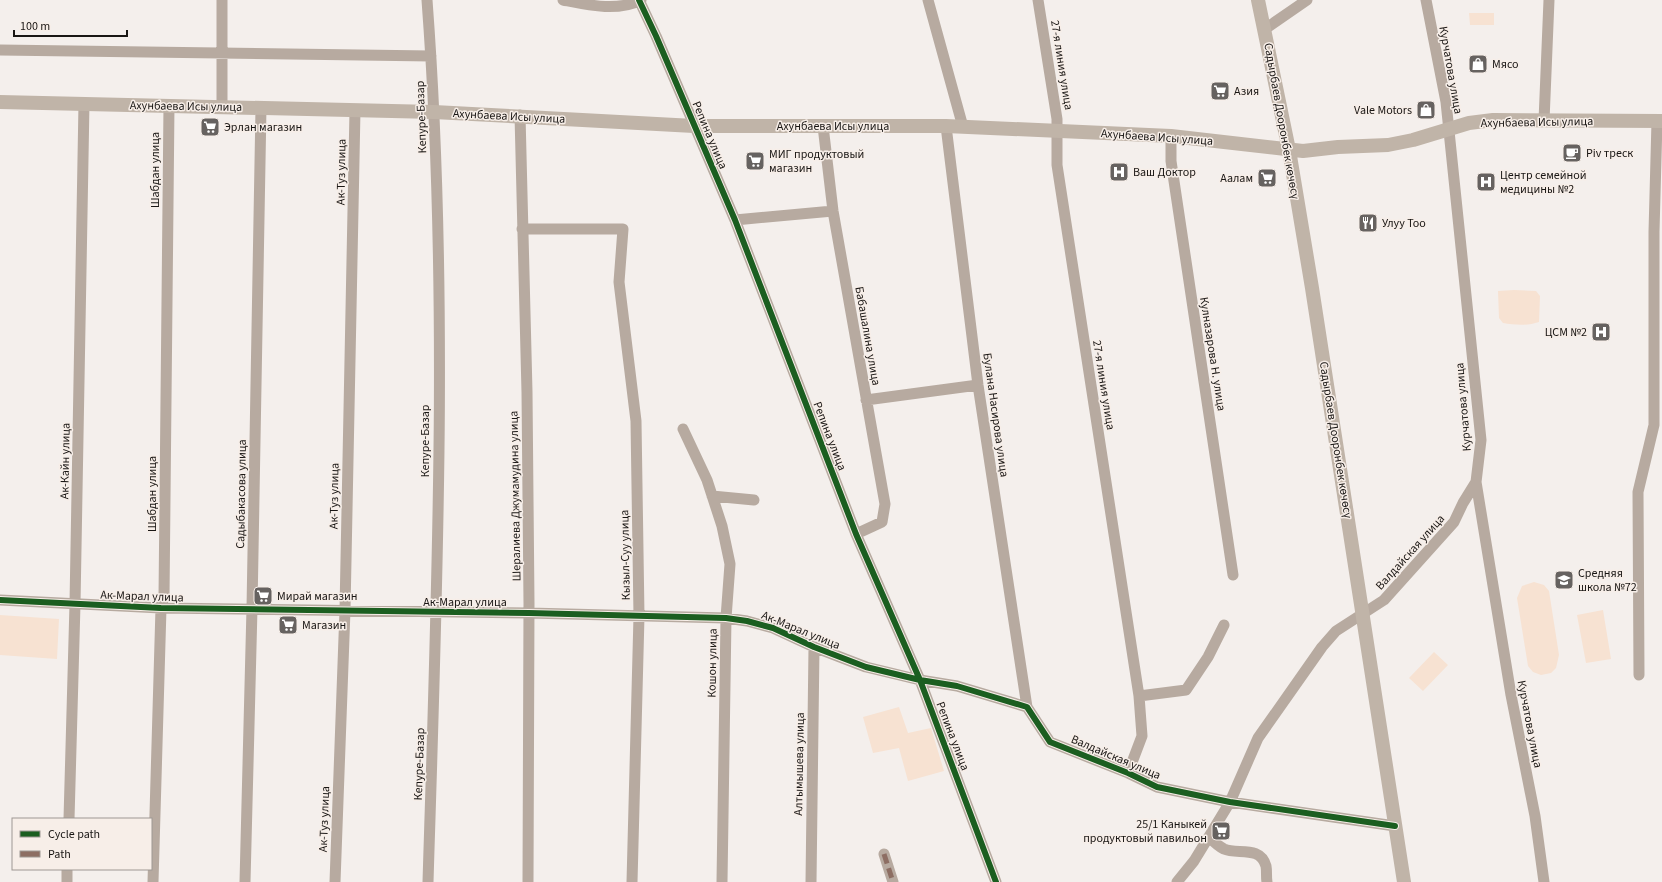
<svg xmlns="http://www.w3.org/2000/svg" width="1662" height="882" font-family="'Source Sans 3',sans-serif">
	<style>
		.green { fill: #f7e2d2 }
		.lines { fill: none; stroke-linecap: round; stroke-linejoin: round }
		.minor { stroke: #b7aaa0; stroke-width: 11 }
		.major { stroke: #c0b4a8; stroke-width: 14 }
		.quiet { stroke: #8d6e63; stroke-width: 5; stroke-dasharray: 10 5; stroke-linecap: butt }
		.cycleway-casing { stroke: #f7eee8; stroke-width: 8 }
		.cycleway { stroke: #1b5e20; stroke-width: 6 }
		.labels { text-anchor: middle; stroke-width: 3; stroke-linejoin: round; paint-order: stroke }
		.poi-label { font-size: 12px; fill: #191614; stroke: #f7eee8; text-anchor: start }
		.street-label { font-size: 12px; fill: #191614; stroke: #f7eee8 }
	</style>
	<rect width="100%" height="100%" fill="#f4efec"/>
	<path class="green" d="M1469 13H1494V25H1470Z
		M1514 290 1536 291 1540 296 1539 322C1527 326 1515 325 1503 323L1499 318 1498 291Z
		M1534 582 1544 585 1549 591 1559 655 1556 668 1551 673 1541 675 1533 672 1528 666 1517 598 1522 586Z
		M1603 610 1611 659 1586 663 1577 615Z
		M0 615 59 619 57 659 0 655Z
		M1434 652 1448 665 1423 691 1409 678Z
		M899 707 908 733 931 728 944 771 908 781 899 748 873 753 863 717Z"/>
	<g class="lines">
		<path class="minor" d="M427 0C449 293 437 588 428 882
			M563 0C588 5 617 12 641 0
			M639 0 656 36 735 220 856 534 920 680 996 882
			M928 0 963 127
			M1038 0 1057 119V165L1139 696 1142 736 1128 773
			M1426 0 1446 102 1481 440 1476 482 1511 695 1535 816 1544 882
			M1265 29 1307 0
			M0 50 431 56
			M222 107V0
			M520 115 527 392 529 603 528 882
			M1544 121 1549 0
			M823 126 833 211 885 504 882 522 856 534
			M946 126 978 385 1027 707
			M1171 136V161L1233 575
			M735 220 833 211
			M522 229H623L619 282 636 421 639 616 632 882
			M866 400 978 385
			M683 429 707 480 722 526 730 564 726 618 722 882
			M712 496 754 500
			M0 600 161 608 529 613 726 618 747 621 773 628 814 647 866 667 920 680 957 686 1027 707 1050 742 1128 773 1157 787 1230 802 1395 826
			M1639 675 1638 492 1654 425V232L1657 121
			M1139 696 1186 690 1208 657 1224 625
			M69 819 75 604 84 103
			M1209 837C1214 842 1218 846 1224 849 1237 855 1260 845 1266 866 1267 871 1266 877 1267 882
			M884 854 893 882
			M67 882V869
			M153 882 161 608 164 597 169 105
			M245 882 252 608 261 107
			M335 882 345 610 355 110
			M811 882 814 647
			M1177 882 1194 861 1230 802 1258 738 1322 647 1336 631 1384 600 1454 522 1463 503 1476 482"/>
		<path class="major" d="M1258 0 1289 150 1312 288 1404 882
			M0 102 434 112 694 126H946L1171 136 1303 151 1338 147 1388 145 1413 140 1469 123 1493 120 1662 121"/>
		<path class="quiet" d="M884 854 893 882"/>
		<g class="cycleway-casing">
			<path id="cycleway" d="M639 0 656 36 735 220 856 534 920 680 996 882
				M0 600 161 608 529 613 726 618 747 621 773 628 814 647 866 667 920 680 957 686 1027 707 1050 742 1128 773 1157 787 1230 802 1395 826"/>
		</g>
		<use href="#cycleway" class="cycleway"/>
	</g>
	<defs>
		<g id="shop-square" transform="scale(1)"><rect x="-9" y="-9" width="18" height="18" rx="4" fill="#666260" stroke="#f7eee8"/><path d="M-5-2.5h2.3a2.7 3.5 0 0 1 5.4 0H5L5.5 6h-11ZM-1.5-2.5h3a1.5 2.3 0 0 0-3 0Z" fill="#fff"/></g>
		<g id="supermarket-square" transform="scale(1)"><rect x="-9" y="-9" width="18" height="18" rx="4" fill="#666260" stroke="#f7eee8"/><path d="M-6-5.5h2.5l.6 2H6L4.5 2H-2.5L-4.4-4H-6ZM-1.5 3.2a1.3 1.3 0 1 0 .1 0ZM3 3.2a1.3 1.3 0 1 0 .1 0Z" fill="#fff"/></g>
		<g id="cafe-square" transform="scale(1)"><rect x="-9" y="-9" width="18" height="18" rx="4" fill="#666260" stroke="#f7eee8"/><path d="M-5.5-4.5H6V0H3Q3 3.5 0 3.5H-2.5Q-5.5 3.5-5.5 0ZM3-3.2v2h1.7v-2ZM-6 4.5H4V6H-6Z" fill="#fff"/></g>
		<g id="hospital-square" transform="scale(1)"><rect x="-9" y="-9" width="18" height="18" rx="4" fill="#666260" stroke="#f7eee8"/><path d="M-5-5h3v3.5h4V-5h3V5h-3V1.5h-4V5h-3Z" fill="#fff"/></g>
		<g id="restaurant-square" transform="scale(1)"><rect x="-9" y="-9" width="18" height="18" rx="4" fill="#666260" stroke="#f7eee8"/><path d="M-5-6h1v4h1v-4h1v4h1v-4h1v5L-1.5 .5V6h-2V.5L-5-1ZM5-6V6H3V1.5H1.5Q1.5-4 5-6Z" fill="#fff"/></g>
		<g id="school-square" transform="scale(1)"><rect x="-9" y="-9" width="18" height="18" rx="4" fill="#666260" stroke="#f7eee8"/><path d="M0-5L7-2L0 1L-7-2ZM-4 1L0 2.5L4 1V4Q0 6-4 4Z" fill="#fff"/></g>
	</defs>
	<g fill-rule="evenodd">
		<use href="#shop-square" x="1478" y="64"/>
		<use href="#supermarket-square" x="1220" y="91"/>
		<use href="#shop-square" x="1426" y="110"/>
		<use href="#supermarket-square" x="210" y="127"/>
		<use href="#cafe-square" x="1572" y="153"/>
		<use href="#supermarket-square" x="755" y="161"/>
		<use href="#hospital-square" x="1119" y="172"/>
		<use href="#supermarket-square" x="1267" y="178"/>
		<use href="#hospital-square" x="1486" y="182"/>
		<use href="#restaurant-square" x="1368" y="223"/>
		<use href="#hospital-square" x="1601" y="332"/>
		<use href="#school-square" x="1564" y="580"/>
		<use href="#supermarket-square" x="263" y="596"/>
		<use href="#supermarket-square" x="288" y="625"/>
		<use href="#supermarket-square" x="1221" y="831"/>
	</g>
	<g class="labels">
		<g class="poi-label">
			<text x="1492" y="68">Мясо</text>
			<text x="1234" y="95">Азия</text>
			<text x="1412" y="114" text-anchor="end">Vale Motors</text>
			<text x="224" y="131">Эрлан магазин</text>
			<text x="1586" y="157">Piv треск</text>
			<text x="769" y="158">МИГ продуктовый<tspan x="769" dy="14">магазин</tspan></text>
			<text x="1133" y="176">Ваш Доктор</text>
			<text x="1500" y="179">Центр семейной<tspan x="1500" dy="14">медицины №2</tspan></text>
			<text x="1253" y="182" text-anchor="end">Аалам</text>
			<text x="1382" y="227">Улуу Тоо</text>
			<text x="1587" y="336" text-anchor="end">ЦСМ №2</text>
			<text x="1578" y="577">Средняя<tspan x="1578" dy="14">школа №72</tspan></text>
			<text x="277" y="600">Мирай магазин</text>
			<text x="302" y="629">Магазин</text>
			<text x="1207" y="828" text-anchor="end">25/1 Каныкей<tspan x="1207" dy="14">продуктовый павильон</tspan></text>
		</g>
		<g class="street-label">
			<text transform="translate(1062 65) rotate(81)" y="4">27-я линия улица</text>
			<text transform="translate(1451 70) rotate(80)" y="4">Курчатова улица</text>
			<text transform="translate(186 106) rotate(1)" y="4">Ахунбаева Исы улица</text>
			<text transform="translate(509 116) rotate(3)" y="4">Ахунбаева Исы улица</text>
			<text transform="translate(421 117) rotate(-92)" y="4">Кепуре-Базар</text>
			<text transform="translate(1282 121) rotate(80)" y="4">Садырбаев Дооронбек көчөсү</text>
			<text transform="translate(1537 122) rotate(-1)" y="4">Ахунбаева Исы улица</text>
			<text x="833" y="130">Ахунбаева Исы улица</text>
			<text transform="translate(710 135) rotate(67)" y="4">Репина улица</text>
			<text transform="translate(1157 137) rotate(4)" y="4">Ахунбаева Исы улица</text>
			<text transform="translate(155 170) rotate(-90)" y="4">Шабдан улица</text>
			<text transform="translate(341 172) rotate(-89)" y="4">Ак-Туз улица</text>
			<text transform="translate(868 336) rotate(80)" y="4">Бабашалина улица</text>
			<text transform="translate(1213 354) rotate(81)" y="4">Кулназарова Н. улица</text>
			<text transform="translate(1104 385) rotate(81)" y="4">27-я линия улица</text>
			<text transform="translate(1463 407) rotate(-95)" y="4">Курчатова улица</text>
			<text transform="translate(996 415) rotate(82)" y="4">Булана Насирова улица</text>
			<text transform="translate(830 436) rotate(69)" y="4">Репина улица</text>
			<text transform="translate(1336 440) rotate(81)" y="4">Садырбаев Дооронбек көчөсү</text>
			<text transform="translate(425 441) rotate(-90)" y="4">Кепуре-Базар</text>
			<text transform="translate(65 461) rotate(-89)" y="4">Ак-Кайн улица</text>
			<text transform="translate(152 494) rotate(-90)" y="4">Шабдан улица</text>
			<text transform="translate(241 494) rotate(-89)" y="4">Садыбакасова улица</text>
			<text transform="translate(334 496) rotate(-89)" y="4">Ак-Туз улица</text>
			<text transform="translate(515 496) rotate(-91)" y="4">Шералиева Джумамудина улица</text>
			<text transform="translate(1410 552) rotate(-48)" y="4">Валдайская улица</text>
			<text transform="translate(625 555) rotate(-91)" y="4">Кызыл-Суу улица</text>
			<text transform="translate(142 596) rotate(2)" y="4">Ак-Марал улица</text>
			<text x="465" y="606">Ак-Марал улица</text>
			<text transform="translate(801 630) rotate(22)" y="4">Ак-Марал улица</text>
			<text transform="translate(712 663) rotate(-89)" y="4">Кошон улица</text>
			<text transform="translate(1530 724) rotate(79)" y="4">Курчатова улица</text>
			<text transform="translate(953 736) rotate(69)" y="4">Репина улица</text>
			<text transform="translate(1116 757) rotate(23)" y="4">Валдайская улица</text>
			<text transform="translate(419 764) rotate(-88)" y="4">Кепуре-Базар</text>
			<text transform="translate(799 764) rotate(-89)" y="4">Алтымышева улица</text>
			<text transform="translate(324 819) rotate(-88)" y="4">Ак-Туз улица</text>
		</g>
	</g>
	<rect x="12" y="818" width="140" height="52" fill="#f7eee8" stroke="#9e9893"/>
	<rect x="20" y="831" width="20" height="6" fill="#1b5e20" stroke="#9e9893"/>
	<text x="48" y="838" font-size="12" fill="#191614">Cycle path</text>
	<rect x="20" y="851" width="20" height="6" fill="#8d6e63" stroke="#9e9893"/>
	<text x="48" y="858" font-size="12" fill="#191614">Path</text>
	<path d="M14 30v6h113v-6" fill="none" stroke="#191614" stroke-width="2"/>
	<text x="20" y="30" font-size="12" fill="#191614" stroke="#f7eee8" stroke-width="3" paint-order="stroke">100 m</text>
</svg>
